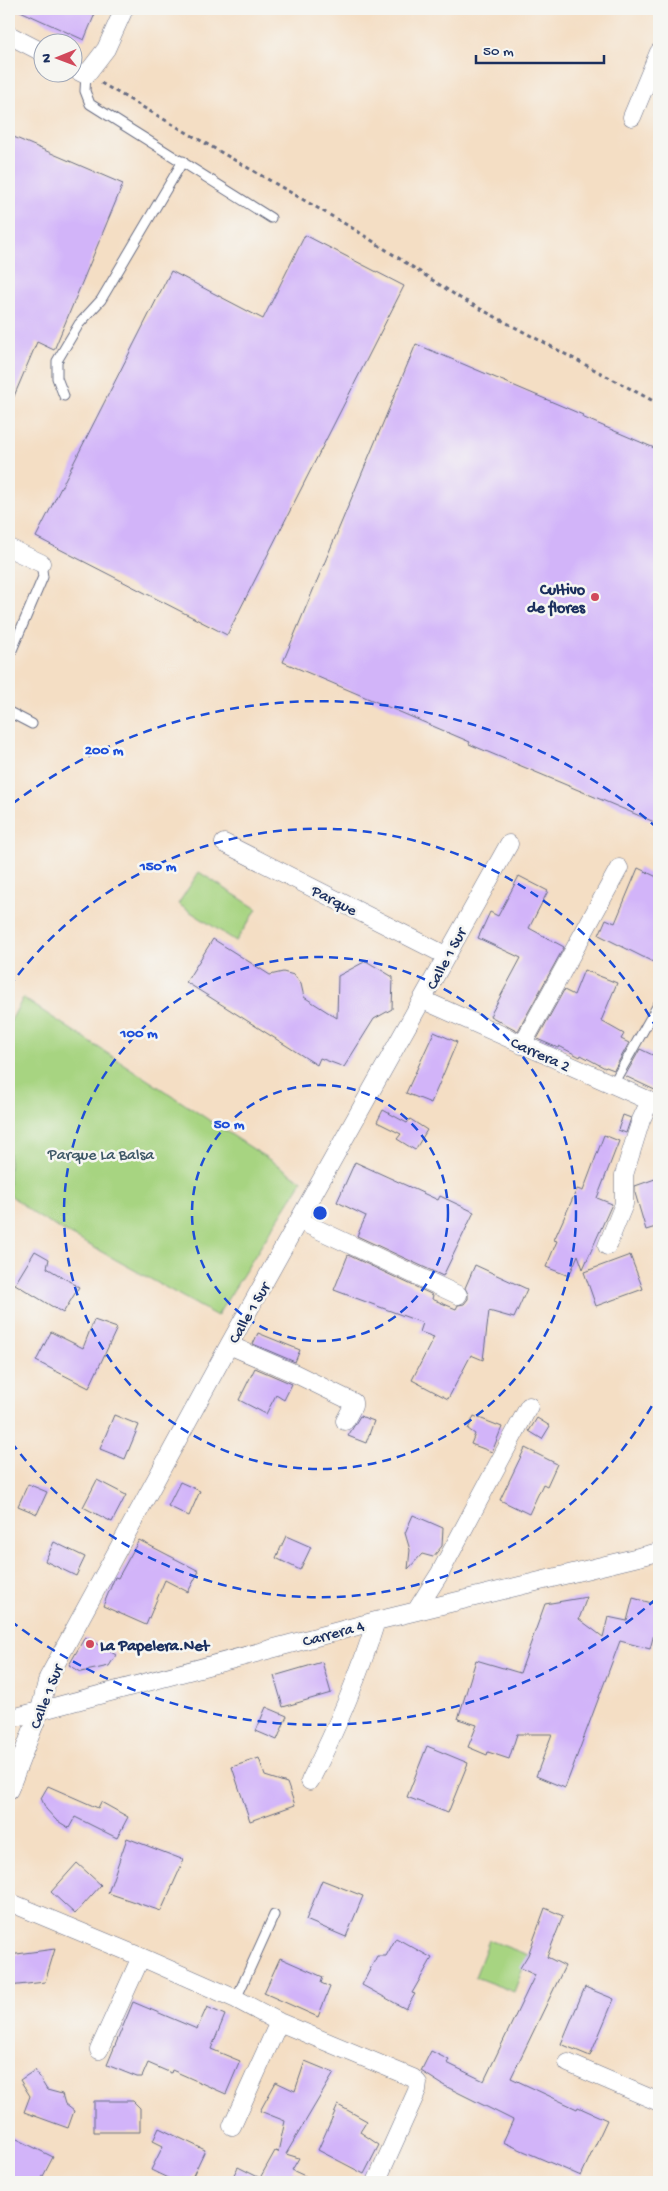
<svg xmlns="http://www.w3.org/2000/svg" width="668" height="2191" font-family="'Gochi Hand',sans-serif">
	<style>
		.green { fill: #a7d481; stroke: #618270 }
		.building { fill: #d2b4f9 }
		.lines { fill: none; stroke-linecap: round; stroke-linejoin: round }
		.service-casing { stroke: #676c82; stroke-width: 11 }
		.minor-casing { stroke: #676c82; stroke-width: 19 }
		.path { stroke: #676c82; stroke-width: 3; stroke-dasharray: 4 4; stroke-linecap: butt }
		.service { stroke: #fff; stroke-width: 9 }
		.minor { stroke: #fff; stroke-width: 18 }
		.ring { fill: none; stroke: #1d4ed8; stroke-width: 2.5; stroke-dasharray: 9 6 }
		.poi-dot { fill: #d1495b; stroke: #f6f6f2; stroke-width: 2 }
		.labels { text-anchor: middle; stroke-width: 5; stroke-linejoin: round; paint-order: stroke }
		.poi-label { font-size: 16px; font-weight: bold; fill: #1b2f5e; stroke: #f6f6f2; text-anchor: end }
		.street-label { font-size: 16px; fill: #1b2f5e; stroke: #f6f6f2 }
		.park-label { font-size: 16px; fill: #3e5867; stroke: #f6f6f2 }
		.centre { fill: #1d4ed8; stroke: #f6f6f2; stroke-width: 2.5 }
		.ring-label { font-size: 15px; text-anchor: middle; font-weight: bold; fill: #1d4ed8; stroke: #f6f6f2; stroke-width: 5; stroke-linejoin: round; paint-order: stroke }
	</style>
	<rect width="100%" height="100%" fill="#f6f6f2"/>
	<filter id="ink" filterUnits="userSpaceOnUse"><feTurbulence type="fractalNoise" baseFrequency=".02" numOctaves="2"/><feDisplacementMap in="SourceGraphic" scale="10" xChannelSelector="R" yChannelSelector="G"/><feConvolveMatrix kernelMatrix="1 2 1 2 8 2 1 2 1" color-interpolation-filters="sRGB"/></filter>
	<filter id="wash" filterUnits="userSpaceOnUse"><feTurbulence type="fractalNoise" baseFrequency=".0096" numOctaves="4" result="noise"/><feDisplacementMap in="SourceGraphic" scale="20" xChannelSelector="R" yChannelSelector="G"/><feGaussianBlur stdDeviation="1.12" result="paint"/><feColorMatrix in="noise" values="0 0 0 0 0 0 0 0 0 0 0 0 0 0 0 0 0 1.4 0 .05"/><feComposite in="paint" operator="in"/></filter>
	<g filter="url(#wash)">
		<rect width="100%" height="100%" fill="#f4dec4"/>
		<path class="green" d="M199 872 257 909 236 941 178 904Z
			M23 998 302 1181 217 1316 37 1216 9 1194V1024Z
			M489 1940 528 1955 514 1992 475 1977Z"/>
		<g id="blocks">
			<path class="building" d="M16 9H97L84 40Z
				M9 135 123 184 54 350 37 342 9 408Z
				M305 235 404 286 227 635 36 537 171 271 263 319Z
				M416 344 583 415 582 417 659 450V824L469 744 470 742 283 662Z
				M638 868 659 878V965L599 935 606 919 615 923Z
				M519 876 548 891 529 928 564 947 518 1031 490 1016 521 958 478 938 490 912 498 916Z
				M213 939 270 975 283 972 294 975 301 984 304 997 337 1018 338 976 366 961 393 977 392 1009 374 1019 344 1067 320 1058 317 1065 186 982Z
				M584 970 617 983 601 1021 624 1034 621 1039 629 1043 614 1070 606 1067 605 1068 581 1055 580 1057 559 1046 558 1048 537 1039 564 990 574 995Z
				M434 1032 457 1042 431 1103 406 1093Z
				M640 1049 659 1058V1092L625 1076Z
				M383 1110 407 1123 410 1119 427 1130 415 1150 397 1139 401 1134 377 1122Z
				M623 1115 631 1118 626 1133 618 1130Z
				M604 1135 619 1141 597 1198 612 1204 583 1269 578 1255 569 1276 546 1267 557 1241 554 1240 577 1189 583 1191Z
				M355 1162 438 1200 440 1196 474 1212 443 1276 357 1236 366 1216 337 1202Z
				M655 1179 659 1191V1226L646 1230 635 1193V1186Z
				M35 1251 49 1259 47 1268 79 1287 63 1313 15 1284Z
				M348 1255 433 1295 432 1299 456 1309 458 1305 464 1304 468 1299V1294L465 1288 475 1265 527 1289 514 1318 489 1311 483 1360 471 1355 448 1399 412 1380 434 1337 420 1332 423 1323 334 1290Z
				M630 1255 643 1289 596 1306 584 1272Z
				M94 1320 117 1328 89 1388 36 1361 51 1332 83 1348Z
				M258 1333 300 1350 295 1362 253 1344Z
				M255 1368 292 1384 284 1400 276 1395 266 1414 239 1400Z
				M114 1415 139 1425 125 1459 100 1449Z
				M360 1416 374 1421 366 1443 348 1436Z
				M474 1416 502 1427 492 1452 471 1444 475 1434 468 1429Z
				M537 1418 550 1426 542 1439 529 1431Z
				M525 1448 557 1464 547 1486 543 1484 529 1514 500 1500Z
				M97 1480 126 1495 112 1522 83 1507Z
				M180 1482 200 1491 189 1516 168 1506Z
				M28 1484 47 1492 37 1514 18 1506Z
				M413 1515 443 1528 442 1546 433 1557 422 1554 408 1569 410 1550 405 1533Z
				M286 1536 311 1547 300 1570 276 1558Z
				M139 1540 199 1571 188 1592 165 1580 146 1625 103 1606 115 1577 118 1578Z
				M54 1542 85 1557 76 1576 45 1561Z
				M587 1597 579 1619 603 1637 608 1617 627 1621 633 1598 659 1605V1615L650 1649 620 1641 565 1788 536 1776 552 1734H517L509 1759 488 1752 487 1755 468 1747 477 1725 458 1719 476 1660 520 1673 545 1604Z
				M85 1637 116 1655 109 1666 81 1672 69 1665Z
				M322 1662 331 1693 283 1707 274 1676Z
				M266 1707 287 1716 277 1740 256 1731Z
				M427 1746 468 1763 448 1813 407 1797Z
				M259 1758 265 1776 287 1783 295 1805 250 1821 232 1767Z
				M48 1786 98 1808 101 1802 128 1817 117 1838 75 1817 69 1828 56 1820 46 1809 41 1798Z
				M127 1838 184 1860 161 1911 108 1893Z
				M77 1863 101 1885 75 1914 51 1892Z
				M322 1880 363 1896 346 1937 306 1920Z
				M545 1908 563 1916 547 1957 565 1966 511 2078 577 2109 578 2107 607 2120 581 2176 503 2142 513 2120 443 2085 421 2071 431 2051 449 2060 447 2063 484 2081 535 1975 520 1968 528 1955Z
				M396 1938 432 1958 412 1993 415 1994 406 2009 362 1985 377 1956H386Z
				M55 1949 45 1982 9 1986V1955Z
				M280 1958 323 1977 321 1983 330 1987 318 2017 264 1993Z
				M585 1987 614 1999 590 2056 561 2044Z
				M133 2002 197 2029 207 2007 225 2015 211 2049 240 2061 226 2094 172 2070 171 2073 148 2063 142 2077H137L107 2065Z
				M305 2061 334 2073 286 2154 299 2158 292 2170 318 2182H230L238 2167 260 2178 275 2151 278 2152 285 2121 260 2111 276 2082 295 2091Z
				M35 2070 47 2090 62 2094 65 2104 74 2111 68 2128 24 2112 30 2096 20 2080Z
				M94 2101H133L140 2108V2132H94Z
				M338 2105 367 2121 360 2132 379 2145 364 2174 318 2150Z
				M159 2128 205 2150 190 2182H176L151 2170 163 2146 153 2141Z
				M9 2135 53 2157 40 2182H9Z"/>
		</g>
	</g>
	<g filter="url(#ink)">
		<use href="#blocks" fill-opacity="0" stroke="#676c82" stroke-width="1"/>
		<g class="lines">
			<g class="service-casing">
				<path id="service" d="M86 75 85 91 90 104 271 218
					M64 396 57 378V361L79 324 101 300 183 161
					M9 657 43 577 41 563
					M9 712 32 724
					M613 1084 659 1003
					M236 1999 274 1915"/>
			</g>
			<g class="minor-casing">
				<path id="minor" d="M9 35 42 52
					M72 68 86 75 106 49 124 9
					M632 117 659 52
					M9 548 41 563
					M224 843 445 955
					M423 1000 659 1105
					M522 1045 619 868
					M300 1221 458 1295
					M607 1246 624 1204V1175L641 1120 650 1101
					M229 1345 296 1374 353 1402V1406L345 1421
					M416 1611 440 1573 529 1406
					M9 1719 376 1621 659 1552
					M310 1781C336 1730 359 1676 376 1621
					M9 1790 40 1710 48 1678 229 1345 509 844
					M9 1902 141 1957 236 1999 279 2022 413 2078 418 2083 417 2091 377 2180
					M99 2050 141 1957
					M568 2063 659 2102
					M232 2126 279 2022"/>
			</g>
			<path class="path" d="M101 83 354 229 460 298 659 404"/>
			<use href="#service" class="service"/>
			<use href="#minor" class="minor"/>
		</g>
	</g>
	<g class="ring">
		<circle cx="320" cy="1213" r="128"/>
		<circle cx="320" cy="1213" r="256"/>
		<path d="M659 1393A384 384 0 0 1 9 1439M9 987A384 384 0 0 1 659 1033"/>
		<path d="M656 1599A512 512 0 0 1 12 1622M12 804A512 512 0 0 1 656 827"/>
	</g>
	<g class="poi-dot">
		<circle cx="595" cy="597" r="5"/>
		<circle cx="90" cy="1644" r="5"/>
	</g>
	<g class="labels">
		<g class="poi-label">
			<text x="585" y="594">Cultivo<tspan x="585" dy="18">de flores</tspan></text>
			<text x="100" y="1650" text-anchor="start">La Papelera.Net</text>
		</g>
		<g class="street-label">
			<text transform="translate(335 899) rotate(27)" y="6">Parque</text>
			<text transform="translate(445 958) rotate(-62)" y="6">Calle 1 Sur</text>
			<text transform="translate(541 1053) rotate(24)" y="6">Carrera 2</text>
			<text transform="translate(248 1312) rotate(-60)" y="6">Calle 1 Sur</text>
			<text transform="translate(333 1632) rotate(-15)" y="6">Carrera 4</text>
			<text transform="translate(45 1696) rotate(-69)" y="6">Calle 1 Sur</text>
		</g>
		<g class="park-label">
			<text x="101" y="1159">Parque La Balsa</text>
		</g>
	</g>
	<circle cx="320" cy="1213" r="8" class="centre"/>
	<g class="ring-label">
		<text x="104" y="754">200 m</text>
		<text x="158" y="870">150 m</text>
		<text x="139" y="1037">100 m</text>
		<text x="229" y="1128">50 m</text>
	</g>
	<rect width="668" height="2191" fill="none" stroke="#f6f6f2" stroke-width="30"/>
	<g transform="translate(58 58) rotate(269)"><circle r="24" fill="#f6f6f2" stroke="#9ea6b7"/>
	<path d="M0-4L9 19L0 12L-9 19Z" fill="#d1495b"/>
	<text y="-8" font-size="14" font-weight="bold" text-anchor="middle" fill="#1b2f5e">N</text>
	</g>
	<path d="M476 55v8h128v-8" fill="none" stroke="#1b2f5e" stroke-width="2.5"/>
	<text x="483" y="55" font-size="15" fill="#1b2f5e" stroke="#f6f6f2" stroke-width="4" paint-order="stroke">50 m</text>
</svg>
